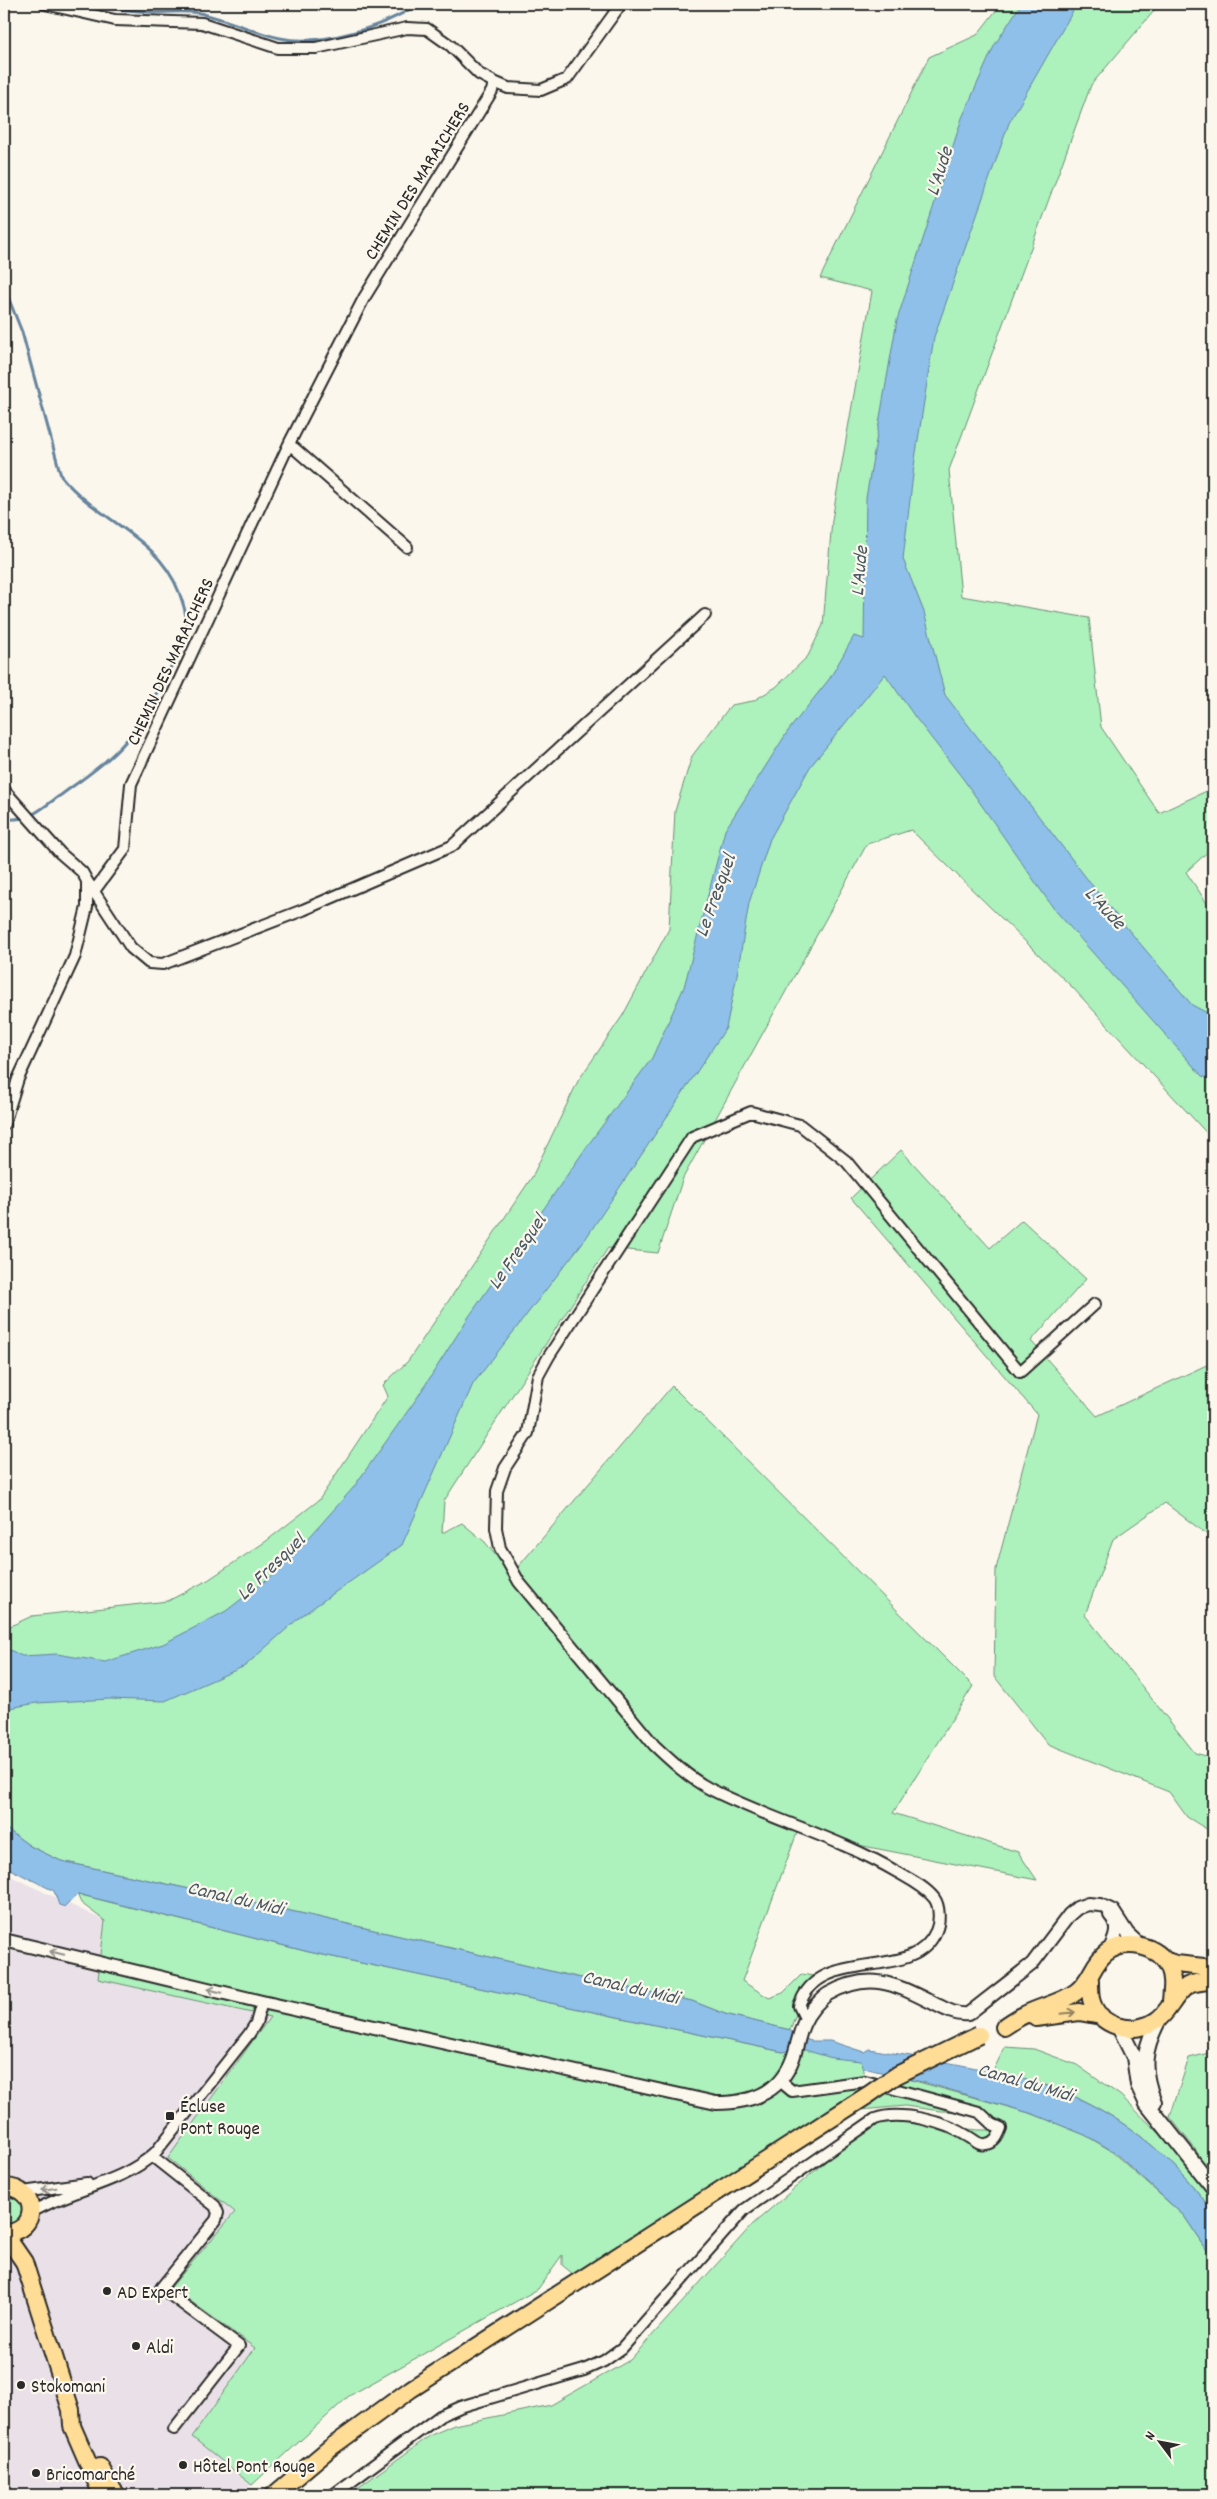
<svg xmlns="http://www.w3.org/2000/svg" width="1217" height="2499" font-family="Dekko,sans-serif">
	<style>
		.built { fill: #eae1e8 }
		.green { fill: #adf1bc; stroke: #6c8e74 }
		.water { fill: #8ec0ea; stroke: #66849e }
		.lines { fill: none; stroke-linecap: round; stroke-linejoin: round }
		.stream { stroke: #66849e; stroke-width: 3 }
		.minor-casing { stroke: #2b2b2b; stroke-width: 14 }
		.tertiary-casing { stroke: #2b2b2b; stroke-width: 16 }
		.secondary-casing { stroke: #2b2b2b; stroke-width: 18 }
		.primary-casing { stroke: #2b2b2b; stroke-width: 20 }
		.minor { stroke: #fbf7ec; stroke-width: 10 }
		.tertiary { stroke: #fbf7ec; stroke-width: 12 }
		.secondary { stroke: #fbf7ec; stroke-width: 14 }
		.primary { stroke: #ffdd96; stroke-width: 16 }
		.primary-bridge-casing { stroke: #2b2b2b; stroke-width: 20; stroke-linecap: butt }
		.primary-bridge { stroke: #ffdd96; stroke-width: 16 }
		.oneway { stroke: #93918c }
		.oneway2 { stroke: #958460 }
		.poi-dot { fill: #2b2b2b; stroke: #fbf7ec; stroke-width: 2 }
		.labels { text-anchor: middle; stroke-width: 4.5; stroke-linejoin: round; paint-order: stroke }
		.street-label { font-size: 19px; fill: #2b2b2b; stroke: #fbf7ec }
		.poi-label { font-size: 19px; fill: #2b2b2b; stroke: #fbf7ec; text-anchor: start }
		.water-label { font-size: 20px; font-style: italic; fill: #495864; stroke: #fbf7ec }
	</style>
	<rect width="100%" height="100%" fill="#fbf7ec"/>
	<filter id="ink" filterUnits="userSpaceOnUse"><feTurbulence type="fractalNoise" baseFrequency=".02" numOctaves="2"/><feDisplacementMap in="SourceGraphic" scale="10" xChannelSelector="R" yChannelSelector="G"/><feConvolveMatrix kernelMatrix="1 2 1 2 8 2 1 2 1" color-interpolation-filters="sRGB"/></filter>
	<g filter="url(#ink)">
		<path class="built" d="M4 1873 105 1921 99 1979 270 2017 168 2158 235 2212 172 2287 256 2348 192 2437 252 2485 239 2495H4Z"/>
		<path class="green" d="M1001 4H1160L1091 85 949 470 961 596 1089 618 1101 727 1159 813 1213 788V847L1186 872 1213 912V1140L1073 988 911 830 867 844 683 1178 658 1253 608 1248 444 1501 442 1533 462 1523 485 1542 511 1575 672 1386 973 1686 893 1813 1018 1852 1037 1880 797 1833 742 1981 769 1998 783 1993 802 1974 813 1976 815 1984 799 2006 790 2030 725 2014 692 2001 567 1975 309 1915 61 1861 30 1846 4 1827V1629L32 1616 168 1601 208 1580 265 1542 319 1500 388 1396 383 1385 408 1361 532 1177 578 1081 623 1015 669 929 675 811 692 756 731 705 753 701 776 687 808 656 823 625 832 520 872 291 820 278 929 57 977 35Z
			M901 1150 990 1248 1022 1220 1086 1279 1031 1341 1097 1416 1213 1362V1539L1165 1503 1113 1539 1085 1615 1195 1753 1213 1758V1833L1187 1817 1169 1792 1048 1744 994 1676 996 1569 1037 1414 851 1198Z
			M77 1894 309 1952 783 2052 791 2046 861 2061 868 2095 595 2271 573 2274 562 2265V2255L538 2289 349 2396 252 2485 192 2437 255 2348 171 2287 235 2212 168 2158 270 2017 98 1979 105 1921 81 1903Z
			M1005 2047 1034 2049 1077 2065 1121 2096 1158 2132 1176 2140 1213 2187V2213C1175 2156 1113 2108 1048 2086 1030 2080 1011 2077 992 2073Z
			M1213 2052V2169L1209 2172 1195 2149 1170 2117 1189 2058Z
			M908 2079 1033 2114 1085 2135 1110 2150 1184 2216 1213 2259V2495H348L431 2435 454 2425 551 2405 630 2360 753 2224 856 2135 882 2120 978 2130H1004L979 2112 941 2111 905 2106 861 2110Z
			M4 2192 17 2194 26 2207 21 2222 4 2227Z"/>
		<path class="water" d="M1021 4H1077L1009 123 934 337 914 466 903 559 924 612 945 695 1105 902 1192 1005 1213 1016V1080L1202 1076 1054 909 964 780 915 717 885 674 810 767 770 839 749 903 737 975 726 1028 586 1238 473 1384 402 1545 300 1617 245 1666 165 1701 110 1699 37 1703 4 1709V1652L10 1650 22 1656 57 1654 105 1662 163 1644 226 1611 283 1567 353 1488 417 1398 468 1318 588 1145 652 1058 684 987 725 830 788 731 830 678 854 636 864 639 866 498 897 320 962 118 994 46Z
			M4 1827 30 1846 61 1861 309 1915 567 1975 692 2001 725 2014 790 2030 794 2035 811 2041H830L864 2052 869 2049C928 2059 990 2068 1047 2086 1112 2107 1175 2156 1213 2213V2259L1184 2216 1113 2151 1085 2135 1033 2114 930 2084 864 2068 861 2061 832 2058 791 2046 788 2051 783 2052 309 1952 78 1894 65 1907 59 1905 54 1891 4 1866Z"/>
		<g class="lines">
			<path class="stream" d="M89 4C109 7 129 11 150 12 166 13 183 10 199 13 227 19 252 32 280 38 320 47 384 27 418 4
				M4 287 22 332 61 476C96 520 157 535 179 592 183 603 188 617 186 629 183 648 172 664 163 681 154 697 146 715 135 730 114 758 88 775 61 795 38 810 32 821 4 819"/>
			<g class="minor-casing">
				<path id="minor" d="M45 4 115 20 202 23 278 48H316L407 28 427 29 451 46 479 74 494 82 508 88 541 90 567 79 621 4
					M288 446 294 448 407 547
					M4 790 60 853 82 872 87 881V907L75 956 18 1079 4 1124
					M87 881 131 948 149 963 163 964 303 910 452 846 705 615
					M94 891 125 849 131 784 290 442 364 298 492 91 494 82
					M805 2018 799 2006C820 1943 914 1985 936 1931 940 1922 940 1906 934 1898 924 1886 909 1879 897 1872 838 1837 771 1820 710 1789 689 1778 671 1761 654 1745L519 1582 500 1548 496 1528 497 1491 505 1468 528 1433 538 1376 549 1356 692 1137 751 1112 800 1125 846 1161 1020 1372 1095 1304
					M152 2156 215 2206 218 2213 216 2220 161 2288 239 2346 174 2429
					M23 2192 87 2183
					M30 2213C70 2189 121 2184 155 2153L249 2034 256 2023 262 2002
					M333 2495 440 2416 460 2407 584 2370 604 2361 622 2348 744 2210 875 2119C901 2110 946 2122 969 2137 975 2140 978 2146 986 2144 995 2143 998 2136 1001 2128L992 2124 979 2112 865 2081 792 2091 780 2081"/>
			</g>
			<g class="tertiary-casing">
				<path id="tertiary" d="M4 1940 262 2002 716 2103C755 2103 784 2091 795 2052 800 2034 802 2021 814 2007 818 2003 823 1997 828 1994 873 1969 898 1986 939 2006 949 2011 957 2015 968 2014L1032 1964 1069 1915 1077 1908 1088 1904 1100 1905 1113 1911 1128 1934 1141 1946
					M1108 1952C1115 1940 1121 1927 1110 1915"/>
			</g>
			<g class="secondary-casing">
				<path id="secondary" d="M1119 2027 1134 2057 1138 2085 1147 2104 1213 2187
					M1154 2102C1141 2069 1143 2050 1159 2019"/>
			</g>
			<g class="primary-casing">
				<path id="primary" d="M1164 1960 1176 1964 1213 1968
					M1090 1980C1090 1986 1090 1993 1091 1999 1098 2028 1134 2036 1157 2020 1169 2012 1174 1995 1187 1986 1194 1982 1206 1982 1213 1980
					M1036 2018 1079 2012 1101 2016
					M1004 2027C1010 2023 1017 2018 1024 2015 1041 2006 1061 2003 1076 1992 1092 1980 1092 1964 1106 1953 1125 1938 1159 1945 1169 1967 1174 1979 1172 1989 1171 2001
					M4 2187C40 2187 39 2233 4 2233
					M4 2233 24 2262 71 2410 72 2426 102 2495
					M100 2467 116 2495
					M274 2495 330 2448 411 2389 868 2095"/>
			</g>
			<use href="#minor" class="minor"/>
			<use href="#tertiary" class="tertiary"/>
			<use href="#secondary" class="secondary"/>
			<use href="#primary" class="primary"/>
			<g class="primary-bridge-casing">
				<path id="primary-bridge" d="M868 2095 897 2075 979 2035"/>
			</g>
			<use href="#primary-bridge" class="primary-bridge"/>
		</g>
		<defs><path id="oneway-shaft" d="M-6 0H5M1.5-3L5.5 0L1.5 3" fill="none" stroke-width="1.6" stroke-linecap="round" stroke-linejoin="round" transform="scale(1.25)"/></defs>
		<g class="oneway">
			<use href="#oneway-shaft" transform="translate(57 1953) rotate(-166)"/>
			<use href="#oneway-shaft" transform="translate(215 1991) rotate(-166)"/>
			<use href="#oneway-shaft" transform="translate(49 2189) rotate(171)"/>
		</g>
		<use class="oneway2" href="#oneway-shaft" transform="translate(1068 2013) rotate(-6)"/>
	</g>
	<g class="poi-dot">
		<rect x="165" y="2111" width="10" height="10" rx="2.5"/>
		<circle cx="107" cy="2291" r="5"/>
		<circle cx="136" cy="2346" r="5"/>
		<circle cx="21" cy="2385" r="5"/>
		<circle cx="183" cy="2465" r="5"/>
		<circle cx="36" cy="2473" r="5"/>
	</g>
	<g class="labels">
		<g class="street-label">
			<text transform="translate(416 180) rotate(-58)" y="7">CHEMIN DES MARAICHERS</text>
			<text transform="translate(169 661) rotate(-65)" y="7">CHEMIN DES MARAICHERS</text>
		</g>
		<g class="poi-label">
			<text x="180" y="2112">Écluse<tspan x="180" dy="22">Pont Rouge</tspan></text>
			<text x="117" y="2298">AD Expert</text>
			<text x="146" y="2353">Aldi</text>
			<text x="31" y="2392">Stokomani</text>
			<text x="193" y="2472">Hôtel Pont Rouge</text>
			<text x="46" y="2480">Bricomarché</text>
		</g>
		<g class="water-label">
			<text transform="translate(938 171) rotate(-72)" y="7">L'Aude</text>
			<text transform="translate(858 571) rotate(-85)" y="7">L'Aude</text>
			<text transform="translate(714 895) rotate(-70)" y="7">Le Fresquel</text>
			<text transform="translate(1106 907) rotate(47)" y="7">L'Aude</text>
			<text transform="translate(516 1251) rotate(-55)" y="7">Le Fresquel</text>
			<text transform="translate(270 1566) rotate(-44)" y="7">Le Fresquel</text>
			<text transform="translate(236 1897) rotate(13)" y="7">Canal du Midi</text>
			<text transform="translate(631 1986) rotate(13)" y="7">Canal du Midi</text>
			<text transform="translate(1026 2081) rotate(16)" y="7">Canal du Midi</text>
		</g>
	</g>
	<rect width="1217" height="2499" fill="none" stroke="#fbf7ec" stroke-width="20"/>
	<rect x="10" y="10" width="1197" height="2479" fill="none" stroke="#2b2b2b" stroke-width="2" filter="url(#ink)"/>
	<g transform="translate(1160 2442) rotate(302)" stroke="#fbf7ec" stroke-width="4" paint-order="stroke">
	<path d="M0-4L9 19L0 12L-9 19Z" fill="#2b2b2b"/>
	<text y="-8" font-size="14" font-weight="bold" text-anchor="middle" fill="#2b2b2b">N</text>
	</g>
</svg>
